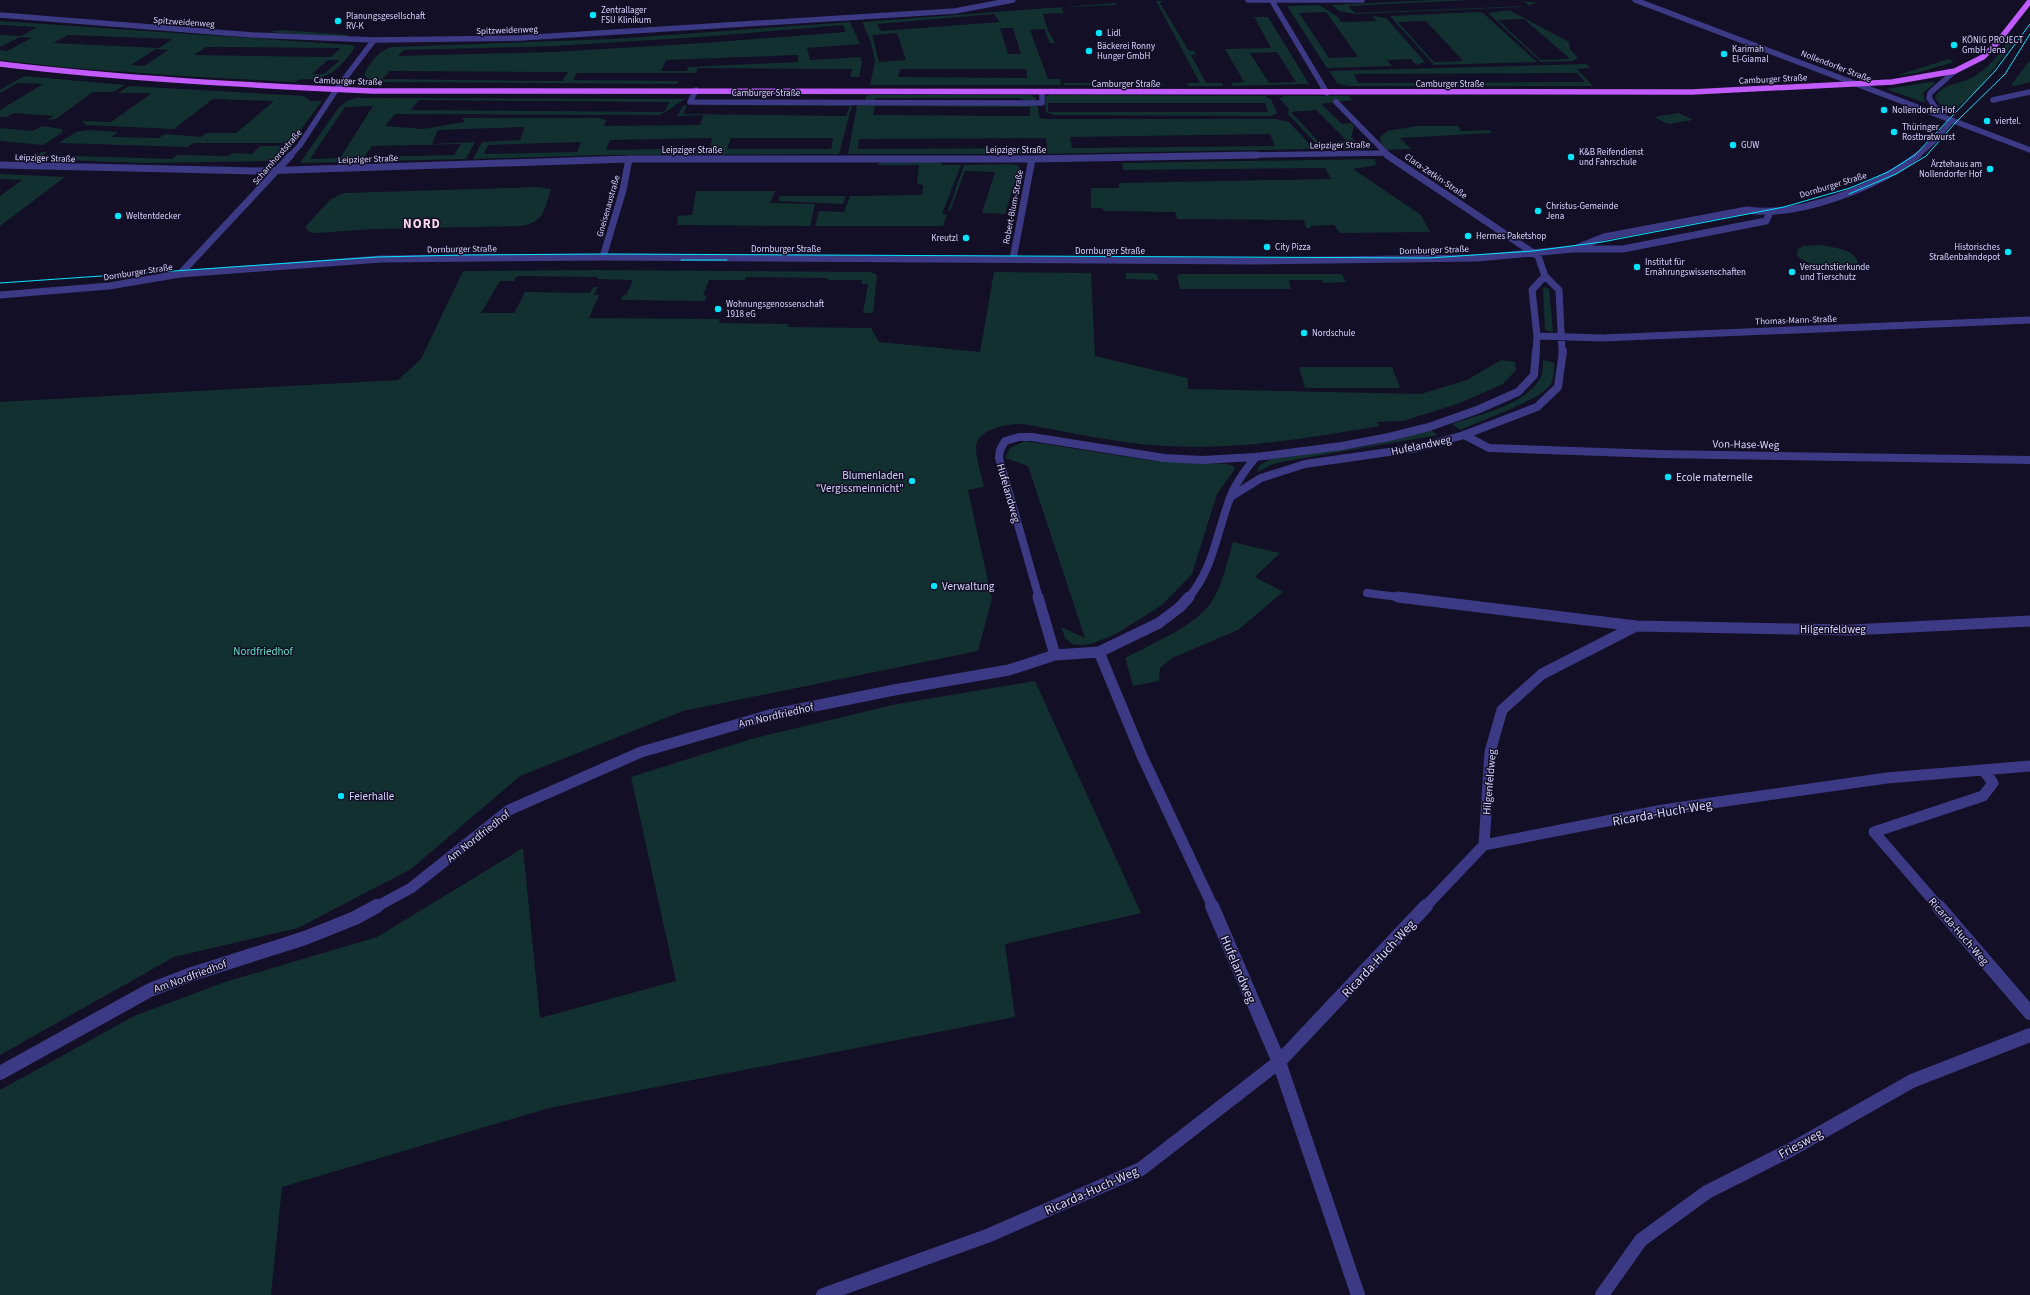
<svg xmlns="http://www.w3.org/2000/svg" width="2030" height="1295" font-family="'Source Sans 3',sans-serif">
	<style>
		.green { fill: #12302f; fill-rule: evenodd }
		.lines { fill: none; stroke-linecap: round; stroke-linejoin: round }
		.minor-far4 { stroke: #3d3a85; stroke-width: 5.5 }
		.minor-far3 { stroke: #3d3a85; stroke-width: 7 }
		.minor-far2 { stroke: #3d3a85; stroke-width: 8 }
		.minor-far1 { stroke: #3d3a85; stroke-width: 11 }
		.minor { stroke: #3d3a85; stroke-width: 14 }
		.major { stroke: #c25bff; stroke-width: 5.5 }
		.tram { stroke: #00e5ff; stroke-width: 1 }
		.poi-dot { fill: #00e5ff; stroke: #130f26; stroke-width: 1.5 }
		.labels { text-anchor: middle; stroke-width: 3; stroke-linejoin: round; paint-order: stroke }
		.far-poi-label { font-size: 9px; fill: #d9d4ff; stroke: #130f26; text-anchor: start }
		.far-street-label { font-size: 9px; fill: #d9d4ff; stroke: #130f26 }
		.street-label { font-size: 11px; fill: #d9d4ff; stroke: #130f26 }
		.poi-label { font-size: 11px; fill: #d9d4ff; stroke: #130f26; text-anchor: start }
		.park-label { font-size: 11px; fill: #5fe0c0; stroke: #130f26 }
		.far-district-label { font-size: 13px; font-weight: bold; letter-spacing: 1px; fill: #ffd6f0; stroke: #130f26 }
		.near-street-label { font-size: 13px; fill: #d9d4ff; stroke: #130f26 }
	</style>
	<rect width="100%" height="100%" fill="#130f26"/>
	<path class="green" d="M1434 0H1471L1348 6 1355 13 1529 6 1523 0 1528 2H1539L1522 7 1356 14 1339 11 1331 5Z
		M1156 1H1164L1160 3 1189 51H1194L1196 55H1191L1206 83H1222L1223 86H1188L1187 83H1200Z
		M1128 2 1116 3V5L1061 7 1064 13 1043 14 1048 31 1055 43H1050L1044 29 1030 30 1048 79H1060L1061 85H870L875 62 871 42 862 22ZM994 14 1000 22 881 31 877 24ZM1000 28H1013L1021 54H1008ZM897 33 906 60 879 62 872 35ZM900 69H1026L1027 78 898 77Z
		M1319 5 1338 17 1341 22 1377 21 1372 16 1386 18 1425 62 1416 65 1411 59 1387 60 1392 66 1327 68 1287 6ZM1326 12 1358 57 1329 58 1299 13Z
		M1509 10 1569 42 1570 49 1578 58 1572 61 1541 62 1488 13ZM1524 19 1569 58V59L1541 60 1498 20Z
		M1478 12 1483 13 1537 62 1434 65 1390 16ZM1426 21 1463 61 1434 62 1398 22Z
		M1251 17H1268L1309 84 1232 86 1231 83 1244 82 1225 49 1271 48 1255 18ZM1277 52 1296 82 1269 83 1250 53Z
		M0 21 352 45 355 47C343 64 334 76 313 79 307 80 301 78 295 82L181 76 61 67 0 60V50L7 51 32 38 20 37 0 47V35L21 36 37 27 0 25ZM68 35 172 39 159 48 53 43ZM206 47 340 48V49L331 57 194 55ZM156 49 168 50 144 66 131 65ZM328 60H340L324 74H312Z
		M850 22 860 44 807 48 810 60 861 57 862 63 859 77H850L852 69H840L698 68 696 73H577L573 80 679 81 677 84 385 82 369 80 364 75C369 63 379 50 392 47L613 39ZM843 25 846 32 704 43 552 52 398 56 404 50 554 46 700 37ZM798 55V62L688 67 687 71H661L666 60ZM390 71 567 72H568L562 81 382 79Z
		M282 30 349 35 345 37 268 32Z
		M2013 35 2018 36 1981 86 1951 113 1942 107 1935 98C1939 85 1959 84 1969 79 1989 70 2000 52 2013 35Z
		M1949 59 1954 62 1916 73 1895 76Z
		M2030 60V82L2015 86 2011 85Z
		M1586 64 1590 68 1577 69 1593 86H1349L1338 84 1329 71ZM1577 73 1585 82 1358 83 1354 74Z
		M24 76 125 85 113 92H93L56 119 47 120 54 116 14 113 7 117H0V110L43 84 18 83 0 93V90Z
		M1931 82 1935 83 1923 93 1925 102H1923L1886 89Z
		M1064 83H1162L1163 86 1064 85Z
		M129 86 304 96 310 101H322L291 143H193L188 147 60 143 54 146 76 132 88 130 118 132 112 137 159 138 165 134 201 137 206 133H236L274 101 213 99 174 129 86 125 82 121 111 122 152 93H118Z
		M870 95H1031L1037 99 1031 102 1019 98H875L874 102 865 100 866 96Z
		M1050 95 1265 96 1271 99 1277 113 1271 116 1054 115 1046 112 1045 97ZM1048 103H1265L1268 112H1048Z
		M1284 96H1349L1352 100 1321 104 1342 124 1351 123 1354 126 1351 137 1360 147 1359 149H1321L1288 114 1289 109 1279 98ZM1316 110 1346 140V141L1320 143 1291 112Z
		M356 98 685 99C677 103 668 112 659 115L395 114 385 126 423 129 465 122 462 118H600L606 120 604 126 700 125 703 115 677 116 684 105H852L839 154 601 155 473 159 482 142 520 140 525 127 438 130 432 144 475 142 466 159 300 163 339 107 347 101ZM419 100 669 102V103L664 112 411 110ZM687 105 849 106H850L846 116 683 114ZM373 106 340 158 310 159 345 107ZM712 138 710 148 606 150 610 140ZM731 138H833V139L831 149H727ZM581 142 577 152 484 154 488 145ZM461 144 454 155 364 157 372 146Z
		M857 105H1035L1038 107 1039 117 1043 119H1276L1289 122 1314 149 1037 154H848ZM875 106 1030 107V116L873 115ZM1270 134 1275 146 1072 148 1070 137ZM1046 138 1047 148 858 149 859 139Z
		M1679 113 1693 120 1668 124 1654 117Z
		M42 126 62 129 63 132 43 145 0 141V128L33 131Z
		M1417 126H1458L1461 131 1490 130 1492 133 1400 138 1411 149 1386 150 1381 143 1380 137 1387 131Z
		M260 146H288L274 161 148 163 31 159 42 152H47L43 155 172 159 178 155 229 156 232 153 252 154Z
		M1374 159 1377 165 1353 169 1421 215 1430 232 1340 233 1334 225 1310 226 1311 228H1306L1304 220 1177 219 1175 212 1104 211 1102 208H1091V188H1119V183L1331 179 1325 168 1123 170 1122 163Z
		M881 162H942V165H961L942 214 947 215 943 226H815L819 211 844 212 850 196 922 195 923 185 917 184 919 165H876Z
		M1010 164 1017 165 1019 168 1005 214 982 213 995 172 965 171 950 211H948L964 165Z
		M0 174 65 177 0 226V196L22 180 0 179Z
		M539 187 551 189C544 210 545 221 522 226L374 229 316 233 310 232 305 227 331 199 344 193Z
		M696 191H775L770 203 815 204 810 226 677 225 678 216 692 215Z
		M780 196H846L843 204 778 201Z
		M1820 245C1832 247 1855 249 1858 263 1846 277 1809 266 1797 256L1798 249 1804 246Z
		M594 270 870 272 877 275 873 313H863L868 284H862V280H828V278L746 277 745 280H709L703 295 707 296 705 301 621 300 623 295H626L633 280 597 279 598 277 517 276 514 281H500L481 313H514L525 292 590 293 593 287H598L594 295H599L589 318 720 319 719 323 789 324 788 327 871 328 879 342 980 352 994 272 1091 273 1095 356 1188 378V389L1421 394 1467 380 1501 360 1515 362 1516 370 1503 384 1460 403 1403 421 1376 422 1380 426C1310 438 1238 450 1166 446 1119 444 1070 432 1023 424 1008 423 974 429 976 450 977 462 981 475 984 487L968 490 992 599 978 651 683 711 520 776 411 869 298 928 174 957 0 1055V402L398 380 421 359 463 271Z
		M1126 273H1153L1157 275 1159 280 1126 279Z
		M1181 274H1342L1346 282 1323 283 1322 280H1289L1291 289H1180L1177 275Z
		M1545 287 1549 289 1553 331 1552 332 1545 330 1543 289Z
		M1543 360 1554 363C1554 370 1554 377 1551 384 1543 399 1478 422 1460 430L1452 424C1480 414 1518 407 1537 383 1543 377 1543 368 1543 360Z
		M1299 367H1392L1400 388H1305Z
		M1431 430 1438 435 1292 460 1273 464 1257 472 1259 466 1270 459 1368 446Z
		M1025 441 1154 461 1227 464 1233 466 1235 469 1217 494 1192 574 1162 605 1116 634 1091 644 1081 645 1072 644 1065 638 1061 627 1085 638 1028 466 1005 458 1010 448Z
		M1233 542 1280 553 1255 577 1283 592 1238 630 1172 658 1160 668 1159 681 1133 686 1125 658C1149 645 1198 625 1212 601 1223 583 1227 562 1233 542Z
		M1035 681 1141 913 1005 944 1015 1017 549 1108 282 1187 271 1295H0V1090L134 1016 225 982 377 937 523 848 540 1018 676 981 631 777 751 739 897 704Z"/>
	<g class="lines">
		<path class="minor-far4" d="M1248 0H1362
			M1635 0 2030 150
			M1272 1 1327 93
			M0 15 252 35 374 40 520 38 955 11 1013 0
			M696 90 690 102 1042 103V92
			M1993 100 2030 92
			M1336 102 1389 156
			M1944 114 1935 107 1929 98 1930 93 1955 71
			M290 156 300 145 336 90 374 40
			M1197 156 1384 153
			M1917 156 1936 139 1952 120"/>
		<path class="minor-far3" d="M1387 155 1538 256 1545 276 1559 290 1562 352
			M0 165 258 171 629 159H1032L1256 155
			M1579 247 1604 237 1747 210C1798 218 1878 187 1918 155
			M603 257 623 190 629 159
			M1013 259 1032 159
			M180 274 291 155
			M0 295 109 286 180 274 381 259 603 257 1256 261 1478 258 1573 249H1623L1766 221 1770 212
			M1537 336 1603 338 2030 320
			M1536 352 1537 336 1532 290 1545 276"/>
		<path class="minor-far2" d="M1464 435 1489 448 1659 454 2030 460
			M1232 496 1261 478 1305 464 1417 448 1464 435 1537 407 1558 387 1563 351
			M1367 593 1406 598
			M1039 598 999 458 1000 450 1005 441 1019 437H1032L1164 458 1202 460 1256 457 1342 446 1389 437 1429 427 1477 410 1518 392 1534 375 1536 351
			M1188 598C1213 571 1217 531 1230 498 1235 483 1246 469 1256 457"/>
		<path class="minor-far1" d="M1038 597 1055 655
			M1398 597 1636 626 1851 630 2030 621
			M1099 652 1142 756 1213 907
			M1484 845 1490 752 1502 710 1542 674 1636 626
			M376 907 411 888 509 810 641 752 770 715 894 690 1009 670 1055 655 1099 652 1159 623 1180 607 1189 597
			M1425 907 1484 845 1663 810 1718 802 1887 778 2030 766
			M1939 907 1874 832 1983 796 1993 783 1984 771"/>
		<path class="minor" d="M1212 906 1279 1062 1358 1295
			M1938 906 2030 1013
			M0 1073 150 990 189 975 305 938 355 918 377 906
			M823 1295 987 1236 1141 1169 1279 1062 1426 906
			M1602 1295 1641 1240 1707 1192 1792 1149 1912 1081 2030 1035"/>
		<path class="major" d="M0 64C124 79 248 85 373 91L1692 92 1892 82 1955 71 1983 57 1997 43 2030 1"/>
		<path class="tram" d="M1849 194 1896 174 1926 156 1956 122 2005 74 2030 34
			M681 260H727
			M0 283 377 257 464 255 604 254 1429 258 1533 251 1602 242 1784 207 1850 188 1888 172 1915 155 1995 71 2030 24"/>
	</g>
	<g class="poi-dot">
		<circle cx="593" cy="15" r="4"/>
		<circle cx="338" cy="21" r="4"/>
		<circle cx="1099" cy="33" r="4"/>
		<circle cx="1954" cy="45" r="4"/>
		<circle cx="1089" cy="51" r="4"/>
		<circle cx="1724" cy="54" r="4"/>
		<circle cx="1884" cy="110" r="4"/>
		<circle cx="1987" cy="121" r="4"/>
		<circle cx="1894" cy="132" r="4"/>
		<circle cx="1733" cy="145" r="4"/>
		<circle cx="1571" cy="157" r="4"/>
		<circle cx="1990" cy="169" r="4"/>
		<circle cx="1538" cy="211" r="4"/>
		<circle cx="118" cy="216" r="4"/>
		<circle cx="1468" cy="236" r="4"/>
		<circle cx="966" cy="238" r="4"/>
		<circle cx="1267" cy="247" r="4"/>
		<circle cx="2008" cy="252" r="4"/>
		<circle cx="1637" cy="267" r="4"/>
		<circle cx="1792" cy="272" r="4"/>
		<circle cx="718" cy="309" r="4"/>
		<circle cx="1304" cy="333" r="4"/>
		<circle cx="1668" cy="477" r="4"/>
		<circle cx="912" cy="481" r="4"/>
		<circle cx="934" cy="586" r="4"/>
		<circle cx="341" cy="796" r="4"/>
	</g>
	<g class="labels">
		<g class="far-poi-label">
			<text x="601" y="13">Zentrallager<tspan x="601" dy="10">FSU Klinikum</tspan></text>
			<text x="346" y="19">Planungsgesellschaft<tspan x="346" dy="10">RV-K</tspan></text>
			<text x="1107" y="36">Lidl</text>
			<text x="1962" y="43">KÖNIG PROJECT<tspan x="1962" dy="10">GmbH Jena</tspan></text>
			<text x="1097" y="49">Bäckerei Ronny<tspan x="1097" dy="10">Hunger GmbH</tspan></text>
			<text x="1732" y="52">Karimah<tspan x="1732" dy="10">El-Giamal</tspan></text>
			<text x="1892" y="113">Nollendorfer Hof</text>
			<text x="1995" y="124">viertel.</text>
			<text x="1902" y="130">Thüringer<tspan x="1902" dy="10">Rostbratwurst</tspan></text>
			<text x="1741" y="148">GUW</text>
			<text x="1579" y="155">K&amp;B Reifendienst<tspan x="1579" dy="10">und Fahrschule</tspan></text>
			<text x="1982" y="167" text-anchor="end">Ärztehaus am<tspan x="1982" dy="10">Nollendorfer Hof</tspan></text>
			<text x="1546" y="209">Christus-Gemeinde<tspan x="1546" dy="10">Jena</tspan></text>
			<text x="126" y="219">Weltentdecker</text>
			<text x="1476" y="239">Hermes Paketshop</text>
			<text x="958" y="241" text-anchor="end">Kreutzl</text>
			<text x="1275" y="250">City Pizza</text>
			<text x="2000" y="250" text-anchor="end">Historisches<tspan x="2000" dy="10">Straßenbahndepot</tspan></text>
			<text x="1645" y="265">Institut für<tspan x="1645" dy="10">Ernährungswissenschaften</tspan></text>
			<text x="1800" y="270">Versuchstierkunde<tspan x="1800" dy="10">und Tierschutz</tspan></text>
			<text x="726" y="307">Wohnungsgenossenschaft<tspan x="726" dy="10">1918 eG</tspan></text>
			<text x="1312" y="336">Nordschule</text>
		</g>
		<g class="far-street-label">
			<text transform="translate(184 22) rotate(4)" y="3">Spitzweidenweg</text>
			<text transform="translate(507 30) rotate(-2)" y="3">Spitzweidenweg</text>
			<text transform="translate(1836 66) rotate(21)" y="3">Nollendorfer Straße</text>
			<text transform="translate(1773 79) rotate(-3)" y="3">Camburger Straße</text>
			<text transform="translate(348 81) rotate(2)" y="3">Camburger Straße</text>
			<text x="1126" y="87">Camburger Straße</text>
			<text x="1450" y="87">Camburger Straße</text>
			<text x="766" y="96">Camburger Straße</text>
			<text transform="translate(1340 145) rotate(-1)" y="3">Leipziger Straße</text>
			<text x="692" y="153">Leipziger Straße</text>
			<text x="1016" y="153">Leipziger Straße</text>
			<text transform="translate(277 157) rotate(-49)" y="3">Scharnhorststraße</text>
			<text transform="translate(45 158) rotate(2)" y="3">Leipziger Straße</text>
			<text transform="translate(368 159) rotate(-2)" y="3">Leipziger Straße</text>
			<text transform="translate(1436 176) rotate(34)" y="3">Clara-Zetkin-Straße</text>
			<text transform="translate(1833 185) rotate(-17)" y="3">Dornburger Straße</text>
			<text transform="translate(608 206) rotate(-74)" y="3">Gneisenaustraße</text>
			<text transform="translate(1013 207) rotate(-79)" y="3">Robert-Blum-Straße</text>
			<text transform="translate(462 249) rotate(-1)" y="3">Dornburger Straße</text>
			<text x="786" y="252">Dornburger Straße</text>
			<text transform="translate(1434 250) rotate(-2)" y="3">Dornburger Straße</text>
			<text x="1110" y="254">Dornburger Straße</text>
			<text transform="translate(138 272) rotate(-9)" y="3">Dornburger Straße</text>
			<text transform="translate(1796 320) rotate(-2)" y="3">Thomas-Mann-Straße</text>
		</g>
		<g class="street-label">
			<text transform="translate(1746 444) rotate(1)" y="4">Von-Hase-Weg</text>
			<text transform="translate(1421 445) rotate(-12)" y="4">Hufelandweg</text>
			<text transform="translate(1009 493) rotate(74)" y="4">Hufelandweg</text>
			<text x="1833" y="633">Hilgenfeldweg</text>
			<text transform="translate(776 715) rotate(-13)" y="4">Am Nordfriedhof</text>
			<text transform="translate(1489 782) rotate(-85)" y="4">Hilgenfeldweg</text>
			<text transform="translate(478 836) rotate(-38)" y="4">Am Nordfriedhof</text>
			<text transform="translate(1959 931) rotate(49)" y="4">Ricarda-Huch-Weg</text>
			<text transform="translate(190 976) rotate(-20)" y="4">Am Nordfriedhof</text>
		</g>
		<g class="poi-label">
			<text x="904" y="479" text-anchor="end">Blumenladen<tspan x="904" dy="13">"Vergissmeinnicht"</tspan></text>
			<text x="1676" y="481">Ecole maternelle</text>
			<text x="942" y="590">Verwaltung</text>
			<text x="349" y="800">Feierhalle</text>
		</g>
		<g class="park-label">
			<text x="263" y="655">Nordfriedhof</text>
		</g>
		<g class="far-district-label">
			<text x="422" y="228">NORD</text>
		</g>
		<g class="near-street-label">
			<text transform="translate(1662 812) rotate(-10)" y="5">Ricarda-Huch-Weg</text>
			<text transform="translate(1378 958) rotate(-47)" y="5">Ricarda-Huch-Weg</text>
			<text transform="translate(1239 969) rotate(67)" y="5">Hufelandweg</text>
			<text transform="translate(1800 1143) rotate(-29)" y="5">Friesweg</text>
			<text transform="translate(1091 1190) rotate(-24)" y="5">Ricarda-Huch-Weg</text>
		</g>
	</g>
</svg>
